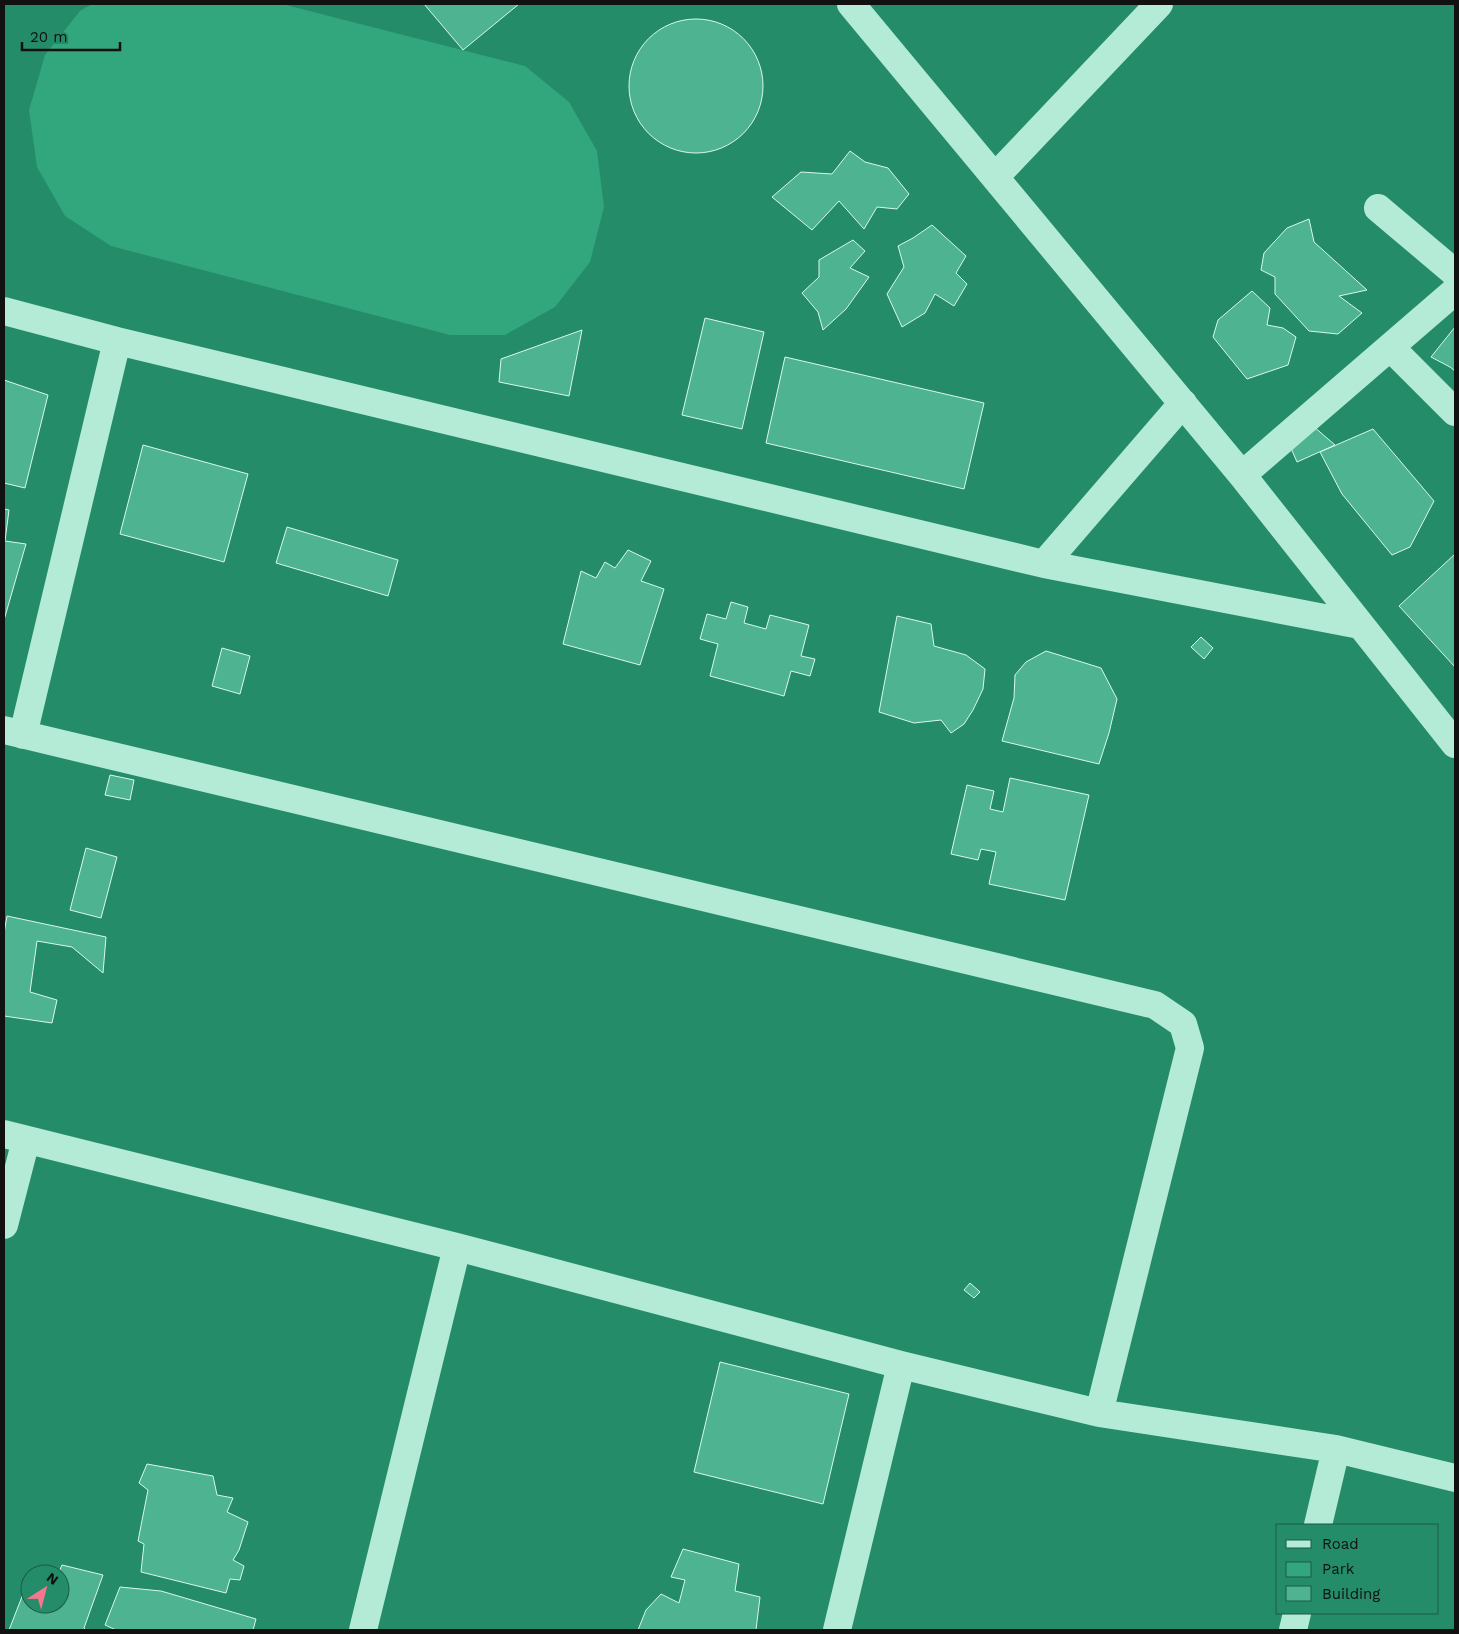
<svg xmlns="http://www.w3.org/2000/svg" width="1459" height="1634" font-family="'Work Sans',sans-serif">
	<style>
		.green { fill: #32a67d }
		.building { fill: #4db390; stroke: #d8f8ed }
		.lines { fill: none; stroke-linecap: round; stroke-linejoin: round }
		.minor { stroke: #b3ebd7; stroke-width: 28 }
	</style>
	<rect width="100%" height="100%" fill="#258c6a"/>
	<path class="green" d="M92 4H282L525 66 569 102 597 151 604 207 590 262 555 307 505 335H450L111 246 65 216 37 167 29 110 45 55 80 11Z"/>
	<path class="building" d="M424 4H519L463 50Z
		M629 86a67 67 0 1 1 134 0a67 67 0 1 1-134 0Z
		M850 151 865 162 888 168 909 194 897 209 877 207 864 229 839 201 812 230 772 197 801 172 832 174Z
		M1309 219 1314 242 1367 290 1339 296 1362 313 1338 334 1309 331 1275 294V277L1261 270 1264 253 1287 228Z
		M932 225 966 256 956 273 967 284 954 306 935 294 925 313 902 327 887 294 904 267 898 246 913 238Z
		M853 240 865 251 850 268 869 277 846 309 823 330 818 312 802 293 819 277V260Z
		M1252 291 1270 308 1267 325 1283 328 1296 337 1288 365 1247 379 1213 337 1218 320Z
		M705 318 764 332 742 429 682 415Z
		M1455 327V371L1450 367 1431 357Z
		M582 330 569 396 499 382 501 359Z
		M785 357 984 403 964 489 766 443Z
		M4 380 48 395 25 488 4 483Z
		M1313 426 1335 445 1297 462 1290 446Z
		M1373 429 1434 501 1410 547 1392 555 1342 494 1320 452Z
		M143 445 248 474 224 562 120 534Z
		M4 509 9 510 5 541 26 544 4 620Z
		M287 527 398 560 388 596 276 563Z
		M628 550 651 561 641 581 664 589 640 665 563 644 581 571 596 578 605 562 615 568Z
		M1455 554V667L1399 606Z
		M731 602 748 607 744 623 766 629 770 615 809 625 801 656 815 659 810 676 791 671 784 696 710 676 718 644 700 639 707 614 726 619Z
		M897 616 931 624 934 646 966 655 985 669 983 689 973 710 964 724 951 733 941 720 914 723 879 712Z
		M1201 637 1213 648 1204 659 1191 647Z
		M222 648 250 656 240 694 212 686Z
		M1046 651 1101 668 1117 699 1109 733 1099 764 1002 741 1014 698 1015 675 1026 662Z
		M110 775 134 780 130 800 105 795Z
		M1010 778 1089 795 1065 900 989 884 996 852 981 849 978 860 951 854 967 785 994 791 990 809 1003 812Z
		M86 848 117 857 101 918 70 910Z
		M7 916 106 937 103 973 72 947 37 941 30 992 57 1000 52 1023 4 1016V933Z
		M970 1283 980 1292 974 1298 964 1290Z
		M720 1362 849 1394 823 1504 694 1472Z
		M147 1464 213 1476 217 1495 233 1498 227 1512 248 1522 239 1550 233 1560 244 1566 240 1580 230 1579 226 1593 141 1572 144 1544 138 1541 148 1490 139 1483Z
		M683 1549 739 1564 735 1591 760 1597 756 1630H638L646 1610 661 1594 679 1603 685 1580 671 1577Z
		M62 1565 103 1575 84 1628 86 1630H9L25 1589 30 1590V1604H60V1596L65 1590 60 1588V1574H58Z
		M120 1587 161 1591 256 1619 253 1630H116L105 1625Z"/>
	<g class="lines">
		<path class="minor" d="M851 4 1242 475 1455 744
			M995 177 1159 4
			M1378 208 1455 273
			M4 311 117 341 1044 564 1360 625
			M1391 348 1455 412
			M1242 475 1455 291
			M1044 564 1183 403
			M4 730 1155 1005 1183 1024 1190 1048 1099 1413
			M23 735 117 341
			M4 1134 457 1247 901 1365 1099 1413 1336 1449 1455 1478
			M4 1225 26 1140
			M1318 1525 1336 1449
			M363 1630 457 1247
			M837 1630 901 1365
			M1293 1630 1297 1613"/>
	</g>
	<rect width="1459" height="1634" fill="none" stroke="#111111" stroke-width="10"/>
	<rect x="1276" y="1524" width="162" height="90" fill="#258c6a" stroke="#1d5b46"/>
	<rect x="1286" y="1540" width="25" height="8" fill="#b3ebd7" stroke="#1d5b46"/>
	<text x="1322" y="1549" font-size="15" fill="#111111">Road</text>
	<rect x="1286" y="1562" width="25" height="15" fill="#32a67d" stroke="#1d5b46"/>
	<text x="1322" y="1574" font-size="15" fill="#111111">Park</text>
	<rect x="1286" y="1586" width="25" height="15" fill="#4db390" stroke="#1d5b46"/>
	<text x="1322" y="1599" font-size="15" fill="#111111">Building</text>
	<g transform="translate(45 1589) rotate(36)"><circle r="24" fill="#258c6a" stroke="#1d5b46"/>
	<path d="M0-4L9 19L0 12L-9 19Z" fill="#f5778e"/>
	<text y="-8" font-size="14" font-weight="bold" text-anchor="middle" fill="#111111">N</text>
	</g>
	<path d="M22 42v8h98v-8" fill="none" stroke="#111111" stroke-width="2.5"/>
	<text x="30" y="42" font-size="15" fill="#111111" stroke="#258c6a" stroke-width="4" paint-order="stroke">20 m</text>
</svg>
